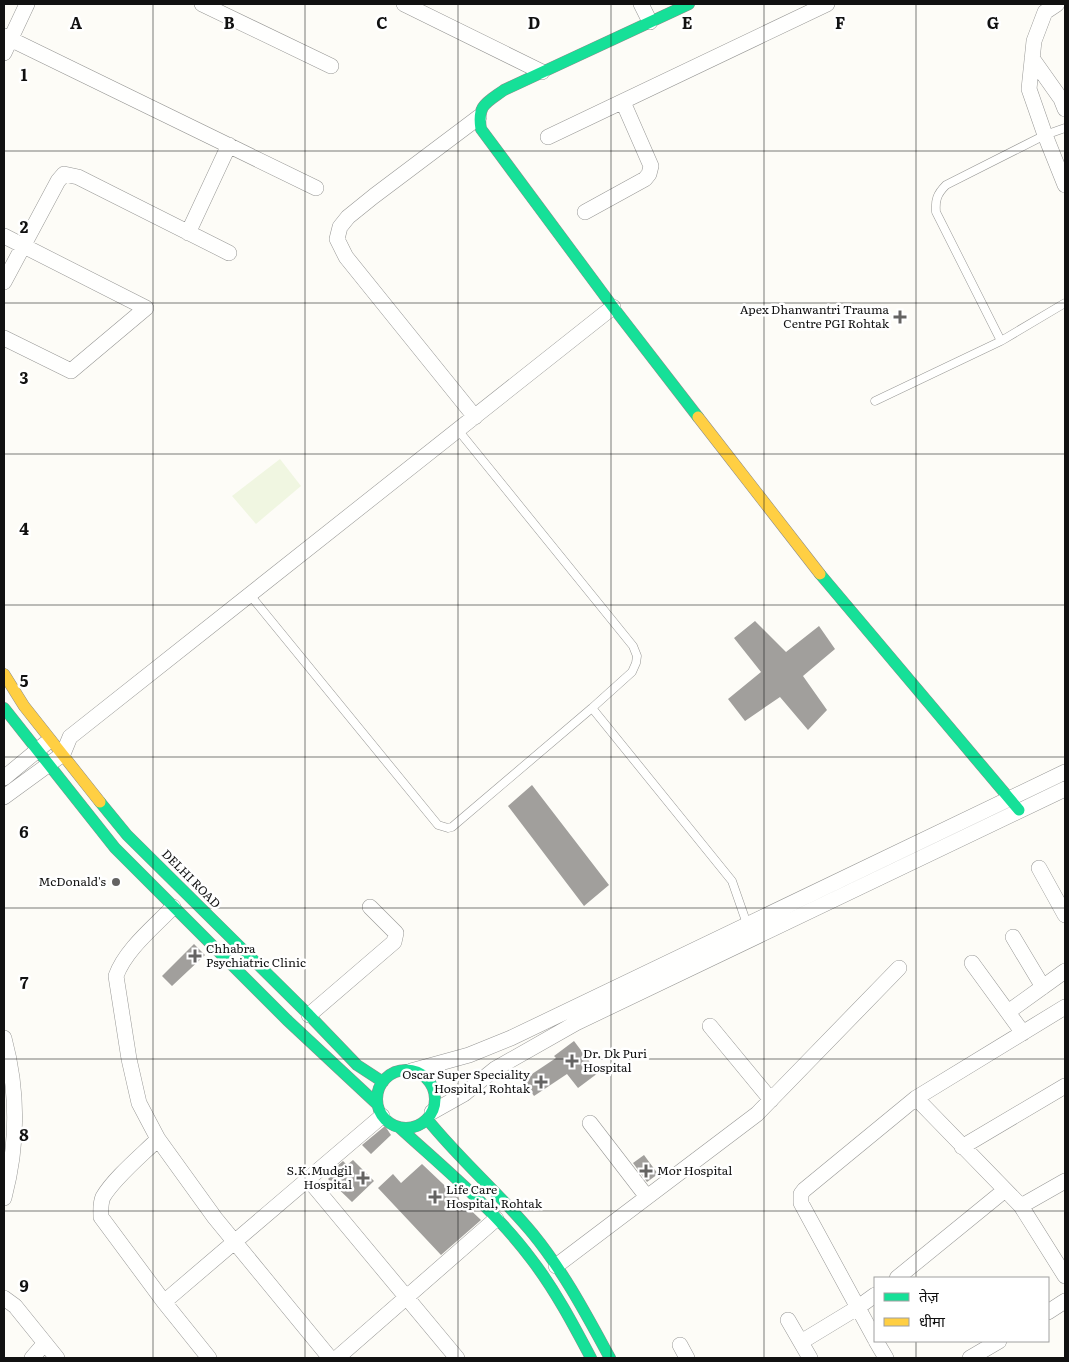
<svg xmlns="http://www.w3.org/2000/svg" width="1069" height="1362" font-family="Literata,'Noto Sans Devanagari',serif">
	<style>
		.pitch { fill: #f0f6e1 }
		.building { fill: #a19f9c }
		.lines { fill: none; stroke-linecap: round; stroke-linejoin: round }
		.lane-casing { stroke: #979795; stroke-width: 9 }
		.street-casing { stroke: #979795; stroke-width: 16 }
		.fast-casing { stroke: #8e8d8b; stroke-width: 12 }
		.slow-casing { stroke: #8e8d8b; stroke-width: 12 }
		.lane { stroke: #fffffe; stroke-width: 8 }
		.street { stroke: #fffffe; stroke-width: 15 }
		.fast { stroke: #16e098; stroke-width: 11 }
		.slow { stroke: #ffcf43; stroke-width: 11 }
		.grid { fill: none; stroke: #111; stroke-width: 1; stroke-opacity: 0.55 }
		.poi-dot { fill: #646362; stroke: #fff; stroke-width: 2 }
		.labels { text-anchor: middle; stroke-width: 5; stroke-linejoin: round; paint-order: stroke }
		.poi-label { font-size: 12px; fill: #111; stroke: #fff; text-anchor: end }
		.street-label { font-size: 12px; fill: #111; stroke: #fff }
		.grid-label { font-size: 16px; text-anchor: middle; font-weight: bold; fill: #111; stroke: #fff; stroke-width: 5; stroke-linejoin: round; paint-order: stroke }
	</style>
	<rect width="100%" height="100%" fill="#fdfcf7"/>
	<path class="pitch" d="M280 459 301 486 256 524 232 496Z"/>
	<path class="building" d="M755 621 786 652 819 626 835 649 803 676 827 710 808 730 780 697 745 721 728 699 761 672 734 638Z
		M532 785 609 885 584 906 508 806Z
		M194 944 205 955 172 986 162 976Z
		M574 1041 598 1073 578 1088 567 1074 534 1096 523 1080 556 1058 554 1056Z
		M385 1126 391 1135 371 1154 362 1145Z
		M644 1155 658 1174 647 1182 633 1163Z
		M353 1160 374 1181 352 1202 328 1179 337 1170 335 1168 343 1161 347 1165Z
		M422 1164 481 1220 441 1255 378 1188 393 1174 401 1183Z"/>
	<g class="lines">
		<g class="lane-casing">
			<path id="lane" d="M1001 341 936 212C935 200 937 194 946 185L1045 135 1065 128
				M875 401 1001 341 1065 303
				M250 595 438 825 448 828 452 827 592 708 632 672 636 663 637 656 633 646 458 430
				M592 708 732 881 747 924"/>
		</g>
		<g class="street-casing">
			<path id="street" d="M202 4 331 66
				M404 4 542 72
				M641 4 650 22
				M1057 4 1045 12 1034 41 1029 89 1045 135 1065 185
				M4 36 316 188
				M4 53 27 4
				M1032 58 1061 99 1065 109
				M548 137 827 4
				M585 212 645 179 649 174 651 166 623 102
				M188 233 229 145
				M4 236 146 308 71 371 4 338
				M4 282 58 181 64 174 78 177 229 253
				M475 417 346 257 337 239 340 227 348 217 374 196 479 117
				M4 778 45 744
				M4 797 63 754 70 737 613 307
				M1039 868 1065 915
				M173 907C154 927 125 950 116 976L129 1059 139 1103 158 1139 215 1218 330 1358
				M1013 937 1043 987
				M972 963 1023 1033
				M1008 1012 1065 971
				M309 1015 394 942 396 933 370 907
				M710 1026 771 1100
				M4 1038C18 1090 18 1145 4 1198
				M411 1071 469 1055 511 1038 1065 772
				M916 1098 1021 1206 1065 1276
				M432 1112 464 1094 495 1069 576 1023 1065 789
				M590 1123 647 1197
				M158 1139C142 1155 114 1178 103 1197 100 1204 101 1210 101 1217L164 1302 209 1358
				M962 1147 1065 1086
				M308 1179 457 1358
				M1021 1206 1065 1181
				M556 1266 757 1114 899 968
				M897 1278 1005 1190
				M4 1298 15 1306 57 1358
				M164 1302 382 1116
				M1048 1312 1065 1301
				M788 1320 810 1358
				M875 1339 801 1203V1194L804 1190 916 1098 1065 1007
				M876 1341 886 1358
				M801 1342 857 1308 875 1295
				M680 1345 687 1358
				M32 1358 45 1343
				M337 1358 496 1219
				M970 1358 999 1341"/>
		</g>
		<g class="fast-casing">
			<path id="fast" d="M689 4 504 90C486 103 477 105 481 129L613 307 698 417
				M820 574 1019 810
				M4 708 115 848 287 1020 377 1104
				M100 802 127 835 309 1015 357 1065 383 1082
				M377 1099a29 29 0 1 1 58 0a29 29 0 1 1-58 0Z
				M427 1119C460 1160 500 1194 533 1234 564 1272 587 1316 610 1358
				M400 1128C446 1170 495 1210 532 1260 555 1290 573 1324 591 1358"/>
		</g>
		<g class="slow-casing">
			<path id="slow" d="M698 417 820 574
				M4 674 24 706 100 802"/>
		</g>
		<use href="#lane" class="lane"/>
		<use href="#street" class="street"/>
		<use href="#fast" class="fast"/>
		<use href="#slow" class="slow"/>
	</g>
	<path class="grid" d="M153 4V1358M305 4V1358M458 4V1358M611 4V1358M764 4V1358M916 4V1278M4 151H1065M4 303H1065M4 454H1065M4 605H1065M4 757H1065M4 908H1065M4 1059H1065M4 1211H1065M916 1341V1358"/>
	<g class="poi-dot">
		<path d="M897.5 309.5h5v5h5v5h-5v5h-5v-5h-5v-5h5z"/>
		<circle cx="116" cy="882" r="5"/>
		<path d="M192.5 948.5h5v5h5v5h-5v5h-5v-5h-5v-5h5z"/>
		<path d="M569.5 1053.5h5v5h5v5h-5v5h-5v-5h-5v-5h5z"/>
		<path d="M538.5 1074.5h5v5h5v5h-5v5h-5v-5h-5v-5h5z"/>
		<path d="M643.5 1163.5h5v5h5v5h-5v5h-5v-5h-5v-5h5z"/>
		<path d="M360.5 1170.5h5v5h5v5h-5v5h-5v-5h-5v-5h5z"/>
		<path d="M432.5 1189.5h5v5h5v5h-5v5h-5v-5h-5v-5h5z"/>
	</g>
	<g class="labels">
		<g class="poi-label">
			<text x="889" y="314">Apex Dhanwantri Trauma<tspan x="889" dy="14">Centre PGI Rohtak</tspan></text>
			<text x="106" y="886">McDonald's</text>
			<text x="206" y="953" text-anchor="start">Chhabra<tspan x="206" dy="14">Psychiatric Clinic</tspan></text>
			<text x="583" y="1058" text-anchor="start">Dr. Dk Puri<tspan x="583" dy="14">Hospital</tspan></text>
			<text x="530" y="1079">Oscar Super Speciality<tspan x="530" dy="14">Hospital, Rohtak</tspan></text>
			<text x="352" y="1175">S.K.Mudgil<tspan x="352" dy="14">Hospital</tspan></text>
			<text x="657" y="1175" text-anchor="start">Mor Hospital</text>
			<text x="446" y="1194" text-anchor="start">Life Care<tspan x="446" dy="14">Hospital, Rohtak</tspan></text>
		</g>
		<g class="street-label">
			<text transform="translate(191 879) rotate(45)" y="4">DELHI ROAD</text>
		</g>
	</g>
	<g class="grid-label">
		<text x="76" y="29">A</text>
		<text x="229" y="29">B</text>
		<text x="382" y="29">C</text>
		<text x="534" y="29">D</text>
		<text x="687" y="29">E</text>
		<text x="840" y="29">F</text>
		<text x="993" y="29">G</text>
		<text x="24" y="81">1</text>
		<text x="24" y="233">2</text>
		<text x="24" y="384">3</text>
		<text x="24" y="535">4</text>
		<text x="24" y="687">5</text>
		<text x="24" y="838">6</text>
		<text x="24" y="989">7</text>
		<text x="24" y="1141">8</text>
		<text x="24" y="1292">9</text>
	</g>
	<rect width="1069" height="1362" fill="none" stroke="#111111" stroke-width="10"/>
	<rect x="874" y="1277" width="175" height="65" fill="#ffffff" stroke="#a0a0a0"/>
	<rect x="884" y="1293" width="25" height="8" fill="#16e098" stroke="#a0a0a0"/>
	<text x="919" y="1302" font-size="15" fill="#111111">तेज़</text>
	<rect x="884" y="1318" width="25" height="8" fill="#ffcf43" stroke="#a0a0a0"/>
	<text x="919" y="1327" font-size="15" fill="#111111">धीमा</text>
</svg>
